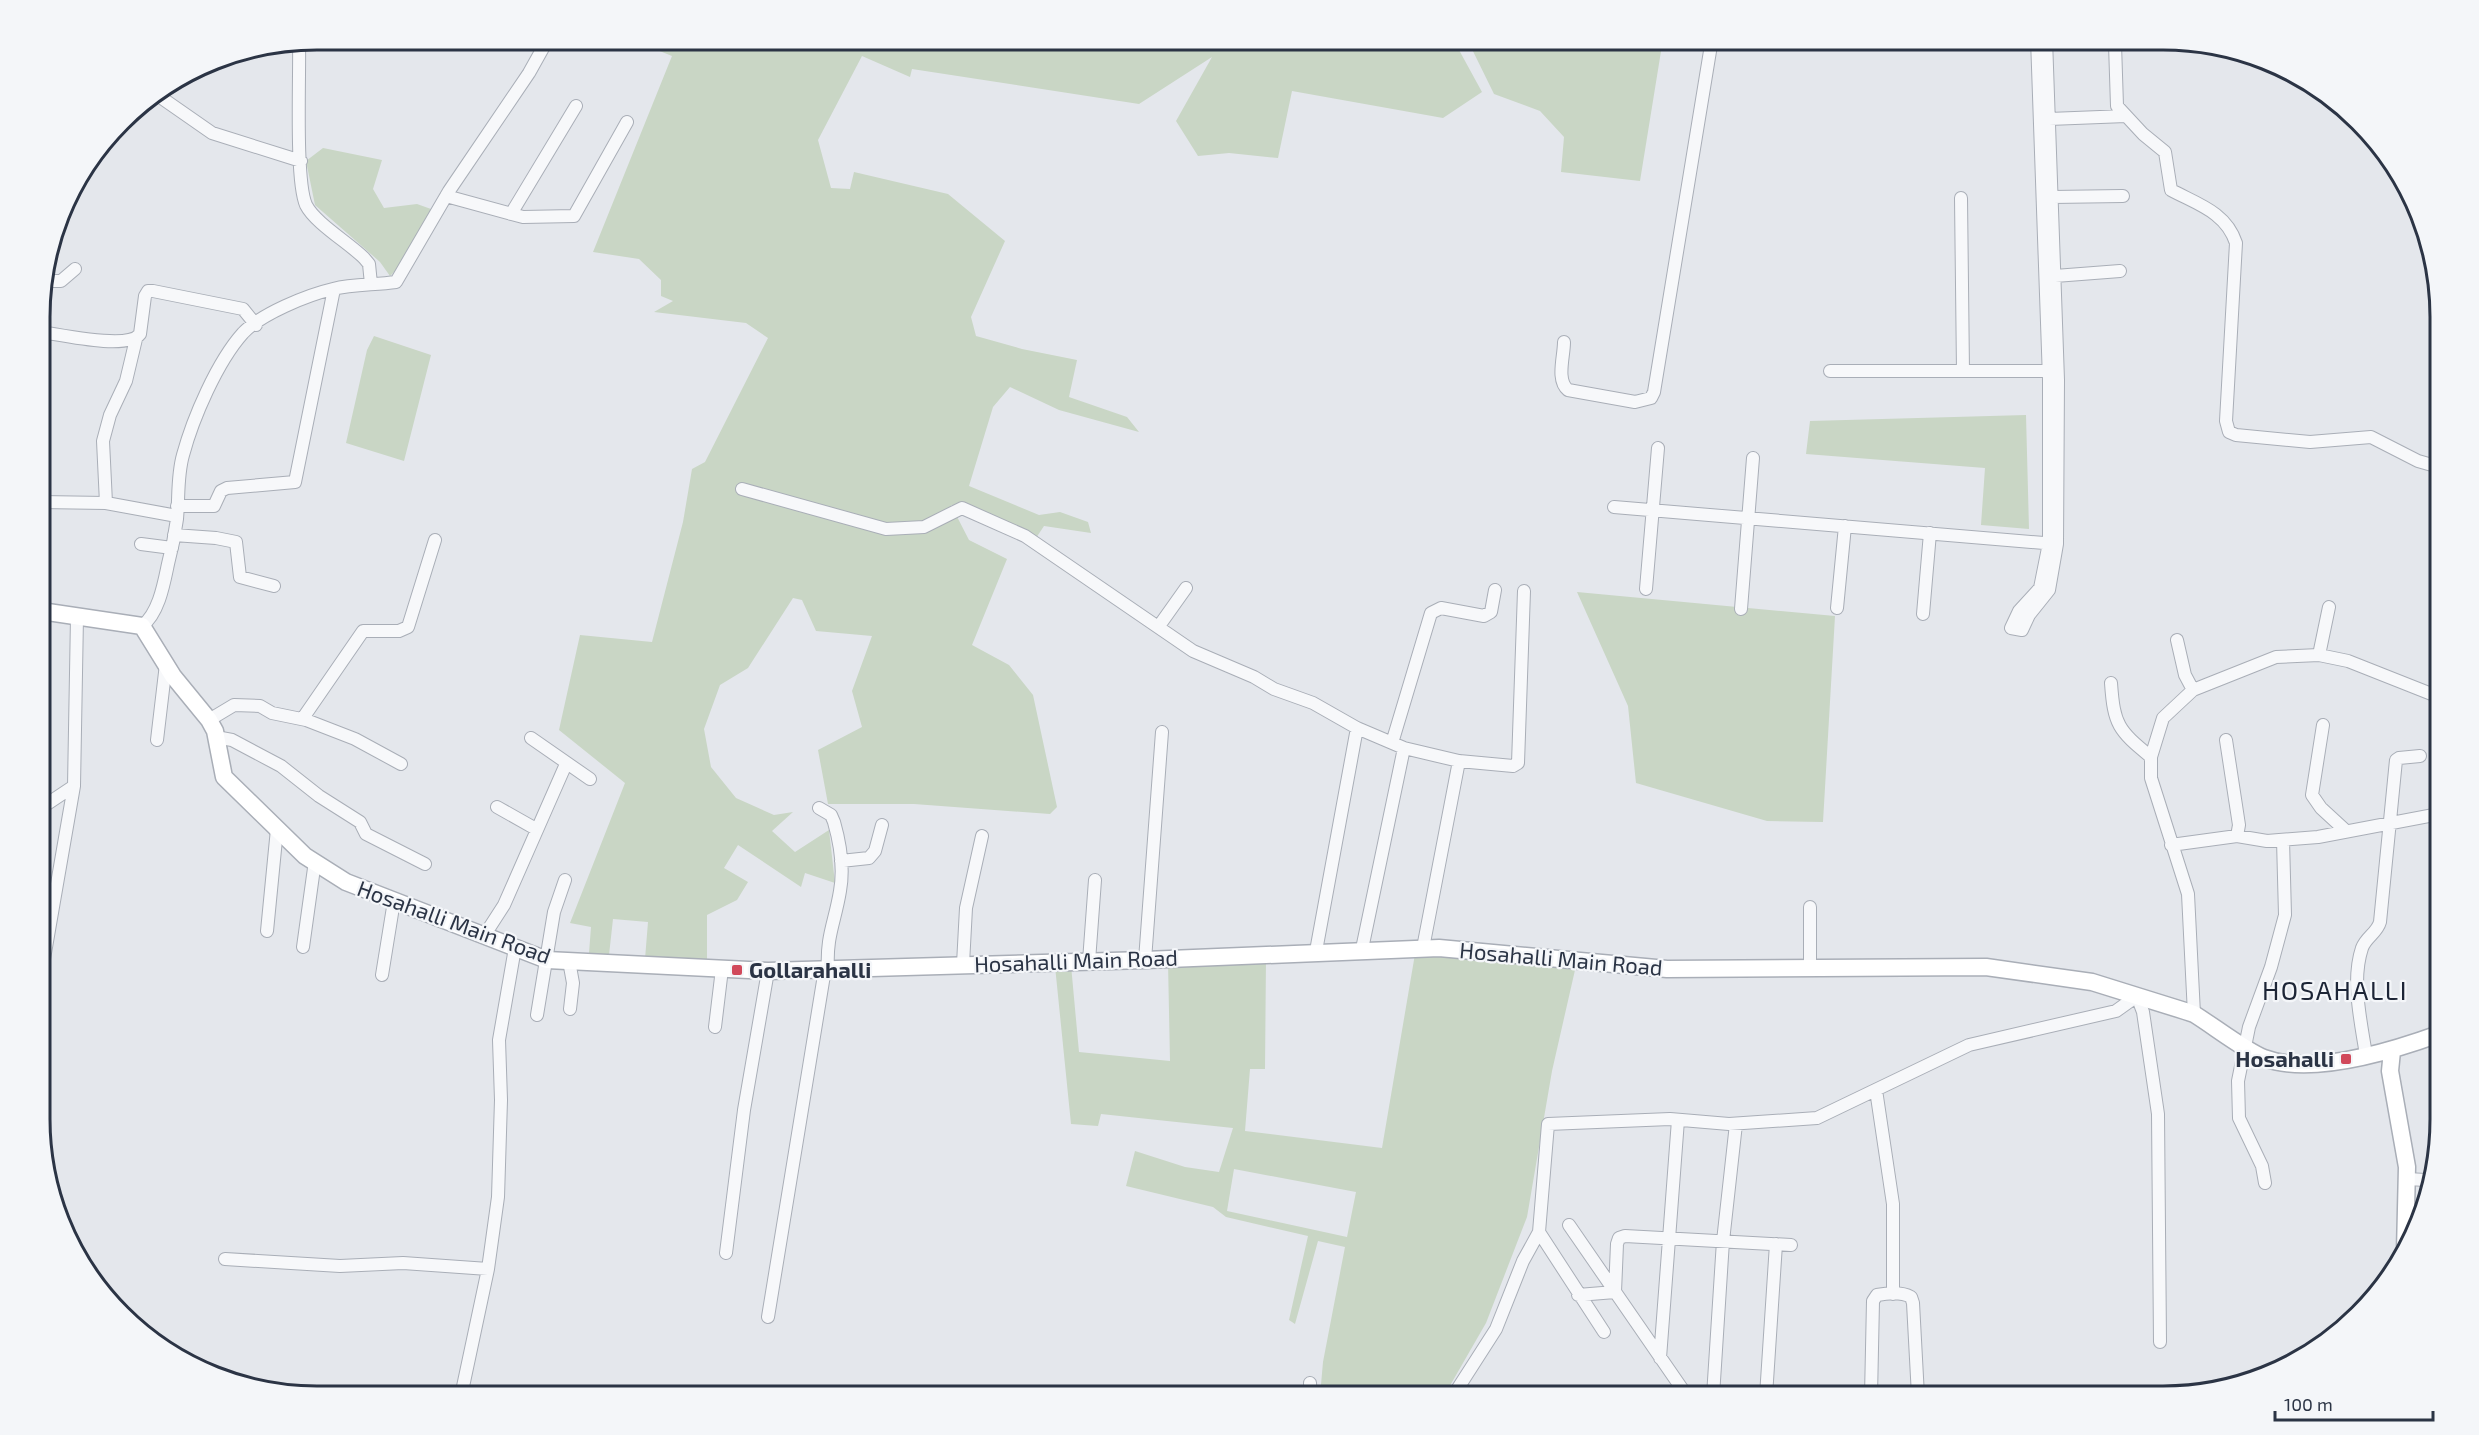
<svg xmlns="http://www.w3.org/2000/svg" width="2479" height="1435" font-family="'Exo 2',sans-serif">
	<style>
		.green { fill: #c9d6c5; fill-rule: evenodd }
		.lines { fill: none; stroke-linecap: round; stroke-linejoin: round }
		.street-casing { stroke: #a9aeb7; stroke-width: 14 }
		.secondary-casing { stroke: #a9aeb7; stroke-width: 19 }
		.street { stroke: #f7f8fa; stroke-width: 12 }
		.secondary { stroke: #fff; stroke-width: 16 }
		.poi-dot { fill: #d1495b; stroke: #f4f6f9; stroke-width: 2 }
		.labels { text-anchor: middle; stroke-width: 4.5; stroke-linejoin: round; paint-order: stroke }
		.street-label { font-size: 22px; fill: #2b3445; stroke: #f4f6f9 }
		.poi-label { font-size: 22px; font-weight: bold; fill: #2b3445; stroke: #f4f6f9; text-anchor: start }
		.quarter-label { font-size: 26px; letter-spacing: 1.5px; fill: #1d2536; stroke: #f4f6f9 }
		.rim { fill: none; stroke: #2b3445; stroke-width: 3 }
	</style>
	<rect width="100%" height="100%" fill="#e4e7ec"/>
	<path class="green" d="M630 39H1453L1482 92 1443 118 1292 91 1278 158 1229 153 1198 156 1176 121 1212 57 1139 104 912 69 910 77 862 56 818 140 831 188 850 189 854 172 948 194 1005 241 971 317 976 336 1022 349 1077 360 1069 397 1127 417 1139 432 1059 410 1010 387 993 407 969 486 1039 515 1060 512 1088 522 1091 533 1044 526 1036 538 966 506 951 505 969 540 1007 559 972 645 1009 665 1033 695 1057 807 1050 814 914 804H828L818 750 862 727 852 691 872 636 816 631 802 600 793 598 748 668 720 685 704 729 711 767 736 798 774 815 793 812 772 831 795 852 829 830 835 883 805 873 801 887 738 845 724 868 748 882 737 900 707 915V960L645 959 648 922 613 919 609 955 589 953 591 927 570 923 625 783 559 730 580 635 652 642 683 522 692 469 705 462 768 338 746 323 654 312 673 301 661 296V280L639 259 593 252 672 56Z
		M1467 39H1663L1640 181 1561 172 1564 137 1540 111 1494 94Z
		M323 148 382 160 373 189 384 208 417 204 431 209 403 263 390 276 380 262 315 205 306 161Z
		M374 336 431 355 404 461 346 443 367 350Z
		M2026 415 2029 529 1981 525 1985 468 1806 454 1810 421Z
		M1577 592 1835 616 1823 822 1767 821 1636 783 1628 706Z
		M1415 954 1473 957 1575 970 1552 1071 1527 1217 1486 1323 1444 1396H1320L1323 1362 1345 1247 1318 1241 1295 1324 1289 1320 1308 1236 1226 1217 1213 1207 1126 1186 1135 1151 1185 1167 1219 1172 1233 1128 1101 1114 1098 1126 1071 1124 1055 966 1071 965 1079 1052 1170 1061 1168 962 1266 959 1265 1069H1250L1245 1131 1382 1148ZM1234 1169 1356 1192 1347 1237 1227 1211Z"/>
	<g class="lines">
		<g class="street-casing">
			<path id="street" d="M2037 39 2049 379V543L2040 588 2019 611 2011 628 2022 630 2029 615 2049 590 2057 544 2058 380 2046 39
				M2091 39H2103
				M2108 39 2115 44 2117 106 2143 134 2165 152 2171 190C2197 204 2226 212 2236 243L2226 421 2229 432 2236 435 2310 442 2371 437 2418 461 2439 467
				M299 43C300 75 295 180 306 205 315 223 349 243 364 258L369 264 371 284
				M156 94 212 133 301 161
				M2049 119 2126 116
				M446 196 523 217 574 216 627 122
				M2052 197 2123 196
				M1961 198 1963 371
				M511 214 576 106
				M2055 276 2120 271
				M41 281H61L75 269
				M41 332C62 335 128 350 140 334L145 296 148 291H153L243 309 256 325
				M1564 342C1564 357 1556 380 1568 390L1635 402 1651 398 1654 392 1712 39
				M1830 371H2048
				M742 489 886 529 924 527 962 508 1025 536 1193 651 1254 677 1274 689 1313 703 1357 728 1404 748 1459 761 1513 766 1518 763 1524 591
				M41 502 106 503 177 516
				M106 503 103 441 110 415 126 381 136 339
				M177 506H214L221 491 227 488 295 482 334 289
				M1614 507 2056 544
				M174 535 216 538 236 542 240 577 274 586
				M141 544 172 548
				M1646 589 1658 448
				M1837 608 1845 526
				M1741 609 1753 458
				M1923 614 1930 533
				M142 626C159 613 164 583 168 564 172 549 175 534 177 519 179 497 177 476 183 455 193 418 217 362 243 333 261 314 307 295 333 289 353 284 375 285 396 282L449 191 529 73 548 39
				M1159 626 1186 588
				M2177 640 2185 675 2193 690
				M2319 655 2329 607
				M2111 683C2114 725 2118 730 2151 757
				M303 718 363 631H399L408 627 435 540
				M209 720 234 705 260 706 272 713 306 720 355 739 401 764
				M2323 725 2312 795 2321 808 2346 831
				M216 737 232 740 281 766 319 796 360 822 366 834 425 864
				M531 738 590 779
				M157 740 166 664
				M2226 740 2239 825 2237 836
				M1392 743 1431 613 1441 608 1484 616 1491 612 1495 590
				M2438 753H2439
				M497 807 536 829
				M41 808 74 786 77 617
				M819 808 831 815 834 822C840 843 844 869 840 891 835 922 826 936 828 969
				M2171 845 2237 836 2267 841 2318 837 2439 814
				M841 861 869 858 875 851 882 825
				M1810 907V967
				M267 931 277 829
				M484 936 504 905 566 764
				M303 947 315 861
				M1423 948 1459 761
				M1362 949 1404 748
				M1316 951 1357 728
				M1145 960 1162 732
				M569 961 573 983 570 1009
				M1089 961 1095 880
				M963 964 966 908 982 836
				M382 975 394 901
				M41 976 74 786
				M2194 1014 2188 894 2151 778V757L2163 718 2193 690 2276 657 2319 655 2348 661 2439 697
				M537 1015 554 912 565 880
				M715 1027 722 969
				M2366 1055C2361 1022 2351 981 2362 948 2366 937 2377 933 2380 922L2396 760 2399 758 2420 756
				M1876 1090 1893 1204V1294
				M2407 1179 2426 1180
				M2265 1183 2262 1166 2239 1118 2238 1081 2249 1027 2271 967 2285 915 2283 840
				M1569 1225 1687 1396
				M1539 1232 1604 1332
				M726 1253 744 1110 768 971
				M225 1259 340 1266 403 1263 488 1269
				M1615 1292 1617 1244 1619 1238 1625 1236 1791 1245
				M1578 1295 1615 1292
				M768 1317 825 969
				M1660 1358 1678 1120
				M1310 1383 1311 1396
				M461 1396 488 1269 498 1197 501 1100 499 1040 515 948
				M1453 1396 1496 1329 1523 1261 1539 1232 1548 1124 1670 1119 1729 1124 1817 1118 1969 1045 2116 1011 2137 996 2143 1012 2158 1114 2160 1342
				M1713 1396 1723 1241 1736 1124
				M1766 1396 1776 1244
				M1871 1396 1873 1301 1877 1295C1888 1293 1902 1292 1911 1297L1913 1303 1918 1396"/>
		</g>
		<g class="secondary-casing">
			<path id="secondary" d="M41 611 142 626 173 676 209 720 215 731 224 777 305 856 346 882 547 960 768 971 1145 960 1439 948 1667 969 1986 967 2092 982 2185 1011 2194 1014C2212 1025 2247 1052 2264 1058 2312 1076 2392 1051 2439 1034
				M2392 1051 2390 1071 2407 1167 2405 1251"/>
		</g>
		<use href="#street" class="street"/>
		<use href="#secondary" class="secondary"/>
	</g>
	<g class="poi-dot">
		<rect x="731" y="964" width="12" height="12" rx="3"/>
		<rect x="2340" y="1053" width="12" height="12" rx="3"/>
	</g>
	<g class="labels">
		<g class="street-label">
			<text transform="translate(454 922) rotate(20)" y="8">Hosahalli Main Road</text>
			<text transform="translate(1561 959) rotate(5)" y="8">Hosahalli Main Road</text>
			<text transform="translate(1076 961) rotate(-2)" y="8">Hosahalli Main Road</text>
		</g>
		<g class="poi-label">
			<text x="749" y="978">Gollarahalli</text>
			<text x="2334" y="1067" text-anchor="end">Hosahalli</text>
		</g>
		<g class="quarter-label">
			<text x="2335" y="1000">HOSAHALLI</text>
		</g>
	</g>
	<path d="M0 0H2479V1435H0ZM317 50H2163A267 267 0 0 1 2430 317V1119A267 267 0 0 1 2163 1386H317A267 267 0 0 1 50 1119V317A267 267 0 0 1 317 50Z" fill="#f4f6f9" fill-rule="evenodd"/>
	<path class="rim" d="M317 50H2163A267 267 0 0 1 2430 317V1119A267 267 0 0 1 2163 1386H317A267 267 0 0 1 50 1119V317A267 267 0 0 1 317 50Z"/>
	<path d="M2275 1411v9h158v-9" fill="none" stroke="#2b3445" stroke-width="3"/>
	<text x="2284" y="1411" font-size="18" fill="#2b3445" stroke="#f4f6f9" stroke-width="4.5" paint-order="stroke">100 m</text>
</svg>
